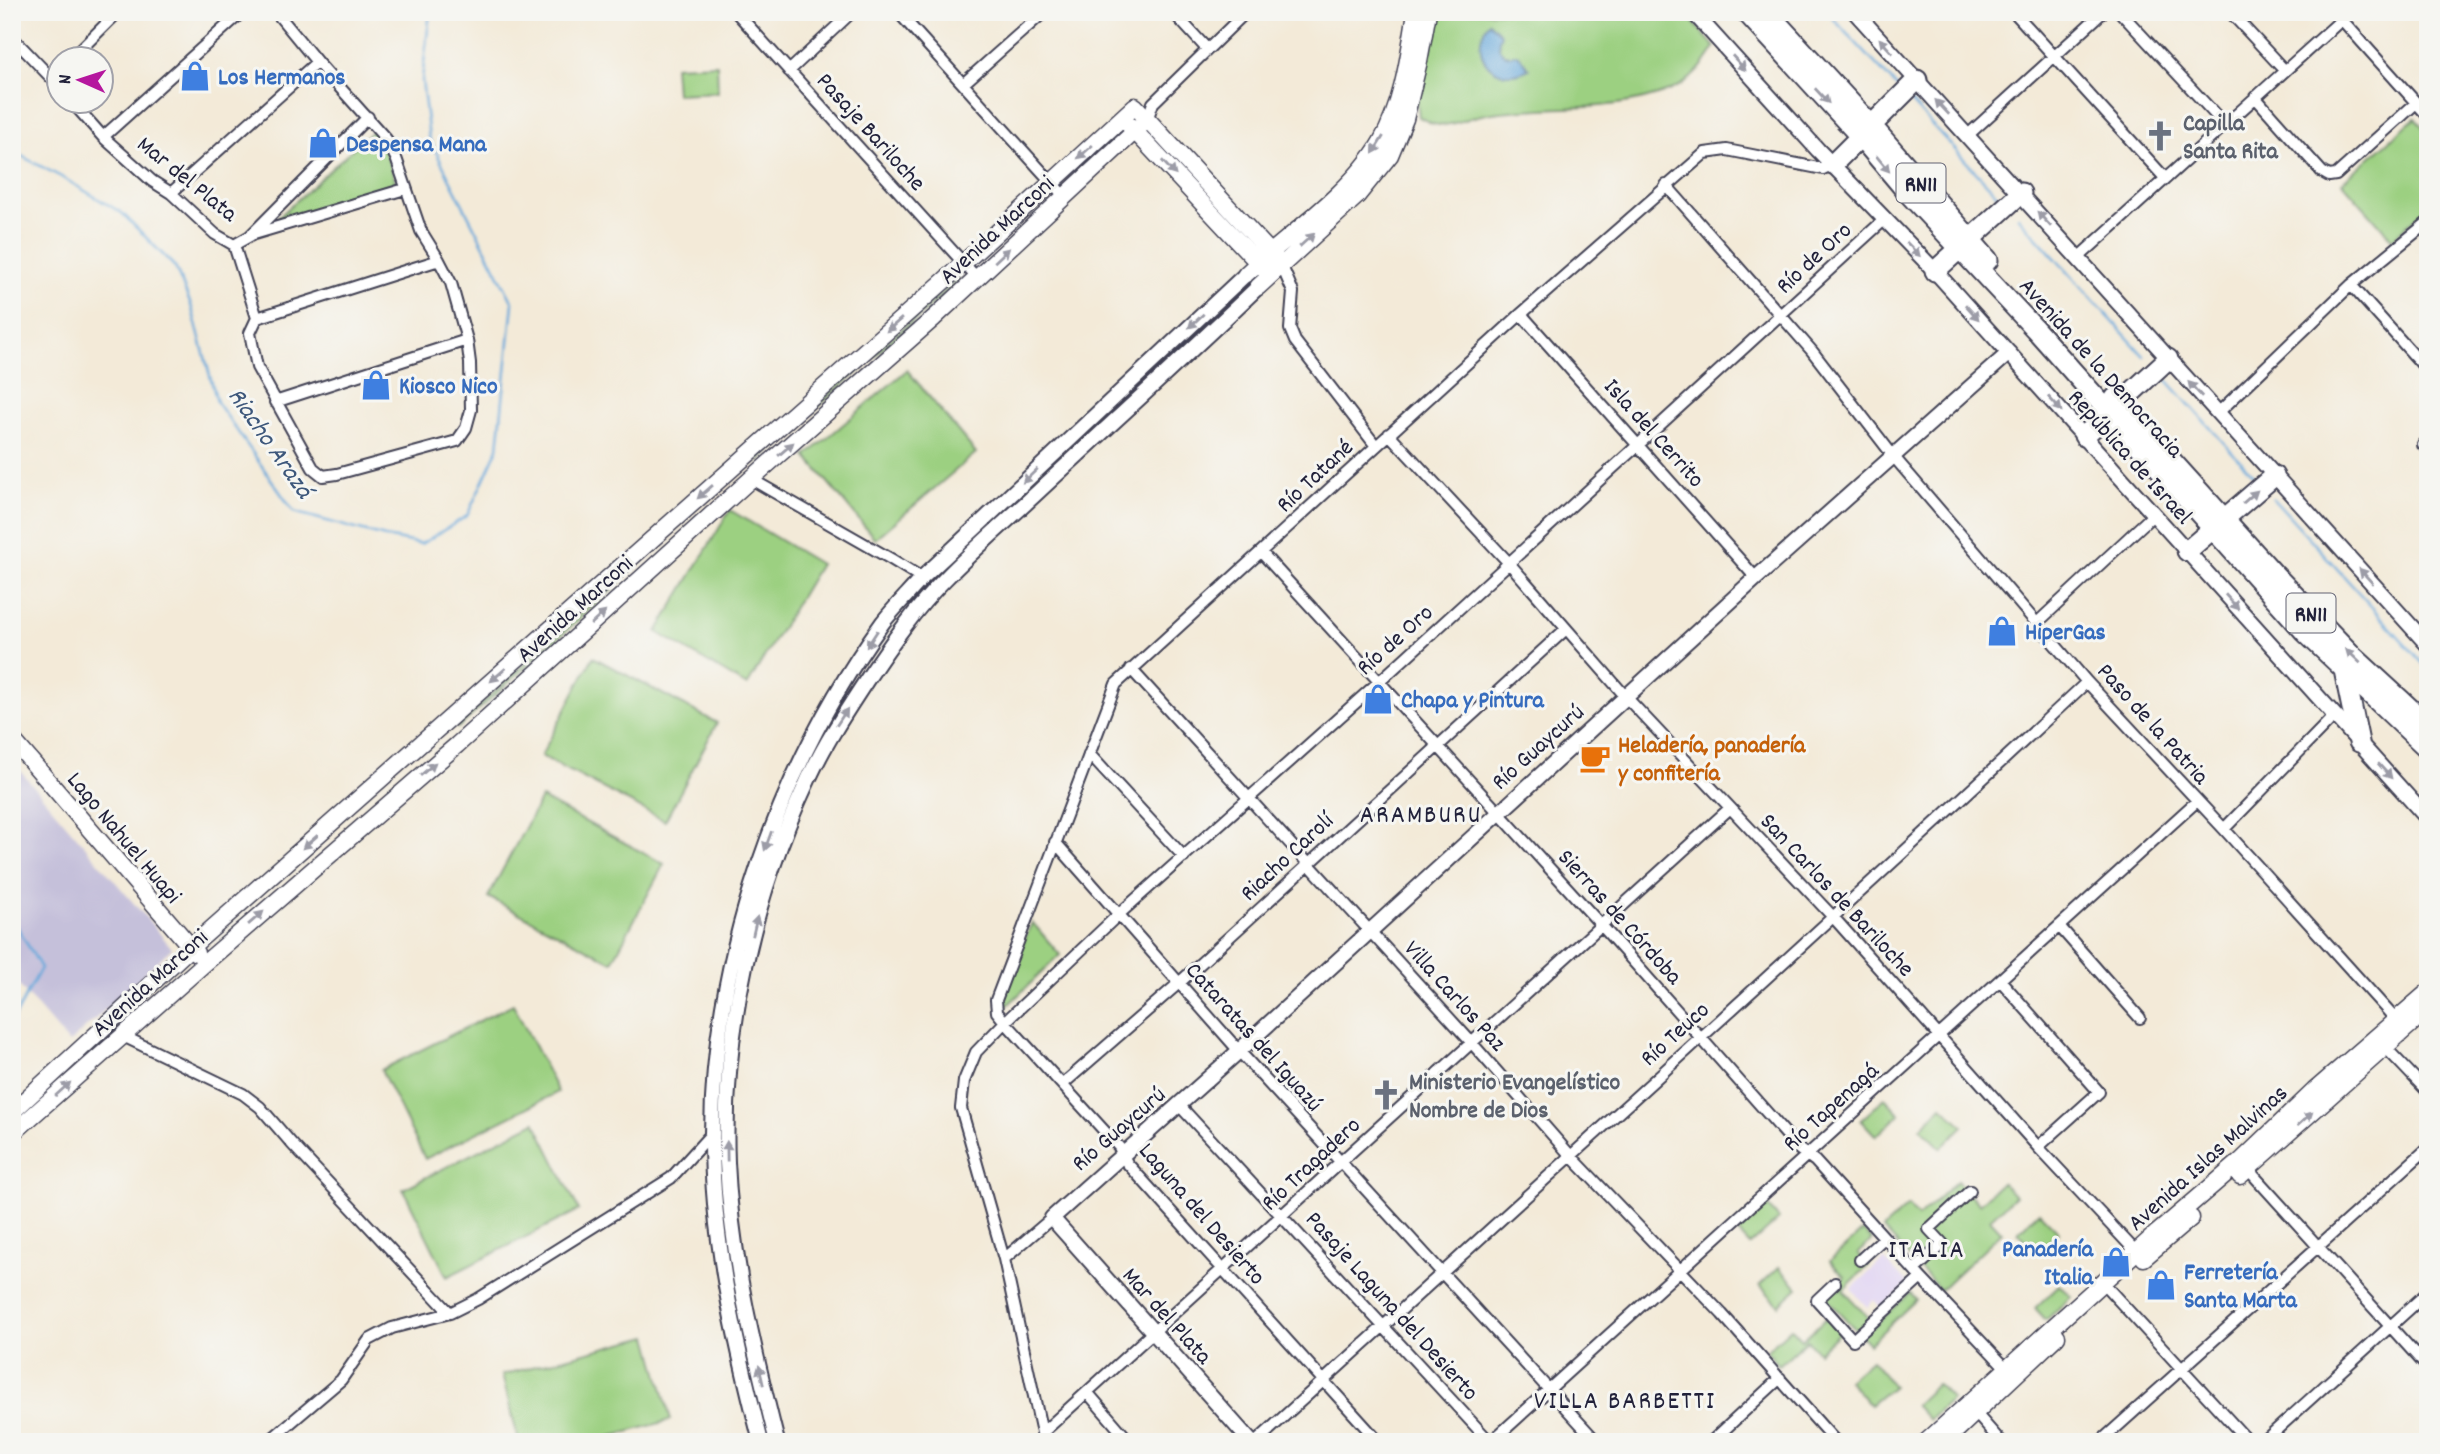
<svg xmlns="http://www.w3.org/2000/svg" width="2440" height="1454" font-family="Dekko,sans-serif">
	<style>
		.built { fill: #e1d4f3 }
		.industrial { fill: #c5c0da }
		.green { fill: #9cd081; stroke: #5f795e; stroke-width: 2 }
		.water { fill: #66a7da; stroke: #44648a; stroke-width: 2 }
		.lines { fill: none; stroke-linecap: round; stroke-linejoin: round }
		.stream { stroke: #66a7da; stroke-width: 2.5 }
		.minor-casing { stroke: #414053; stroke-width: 14 }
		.tertiary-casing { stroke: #414053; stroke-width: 18 }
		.secondary-casing { stroke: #414053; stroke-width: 19 }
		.trunk-casing { stroke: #414053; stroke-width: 23 }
		.minor { stroke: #fff; stroke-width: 10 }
		.tertiary { stroke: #fff; stroke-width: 14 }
		.secondary { stroke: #fff; stroke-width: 16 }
		.trunk { stroke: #fff; stroke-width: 19 }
		.oneway { fill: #9c9ca7 }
		.labels { text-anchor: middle; stroke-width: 6; stroke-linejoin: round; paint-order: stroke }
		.shield { fill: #f6f6f2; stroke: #626272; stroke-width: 2 }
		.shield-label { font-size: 23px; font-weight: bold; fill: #22223b }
		.shop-label { font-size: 24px; font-weight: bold; fill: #366cbe; stroke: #f6f6f2; text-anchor: start }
		.worship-label { font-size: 24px; font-weight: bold; fill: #5b616d; stroke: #f6f6f2; text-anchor: start }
		.street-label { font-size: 24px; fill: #22223b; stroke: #f6f6f2 }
		.food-label { font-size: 24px; font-weight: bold; fill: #c56008; stroke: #f6f6f2; text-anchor: start }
		.water-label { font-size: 26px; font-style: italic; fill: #3d577b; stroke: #f6f6f2 }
		.neighbourhood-label { font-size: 26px; letter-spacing: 2px; fill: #22223b; stroke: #f6f6f2 }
	</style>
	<rect width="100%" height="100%" fill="#f6f6f2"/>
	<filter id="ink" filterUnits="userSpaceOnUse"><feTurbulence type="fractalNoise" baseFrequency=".0143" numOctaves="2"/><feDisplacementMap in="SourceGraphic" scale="14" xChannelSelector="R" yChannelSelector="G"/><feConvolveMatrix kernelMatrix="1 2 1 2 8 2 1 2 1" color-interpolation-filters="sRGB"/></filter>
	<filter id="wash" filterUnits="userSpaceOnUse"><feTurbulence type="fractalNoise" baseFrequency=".00686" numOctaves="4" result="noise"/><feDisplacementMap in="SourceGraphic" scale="28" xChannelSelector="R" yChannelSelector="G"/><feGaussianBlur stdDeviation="1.57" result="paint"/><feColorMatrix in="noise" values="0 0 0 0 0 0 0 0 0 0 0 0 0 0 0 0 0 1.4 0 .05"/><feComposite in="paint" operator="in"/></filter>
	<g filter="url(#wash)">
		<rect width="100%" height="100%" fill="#f3ead8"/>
		<path class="built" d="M1884 1259 1908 1284 1881 1308 1874 1300 1867 1307 1851 1289Z"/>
		<path class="industrial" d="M12 761 172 948 69 1043 16 982 12 985Z"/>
		<path class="green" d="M1441 12H1684L1715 47C1703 67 1691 82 1669 91 1612 114 1546 104 1487 114 1471 116 1454 126 1439 125 1432 125 1426 120 1419 117L1417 101Z
			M717 64 718 92 676 94 674 66Z
			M2415 118 2428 133V208L2392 239 2342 182Z
			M373 130 384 149 396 182 269 226Z
			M957 279 959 281 757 462 756 459Z
			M907 370 976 453 875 539 806 456Z
			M730 510 820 564 747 686 657 632Z
			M619 579 621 582 458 728 456 726Z
			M593 657 717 723 665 821 541 756Z
			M541 798 664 864 612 962 488 897Z
			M1032 922 1060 955 1004 1009C998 989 1024 943 1032 922Z
			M513 1004 558 1092 425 1159 381 1070Z
			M1885 1098 1900 1114 1876 1136 1861 1120Z
			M1942 1106 1963 1126 1941 1148 1921 1128Z
			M535 1122 579 1210 447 1277 403 1189Z
			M1957 1181 1979 1204 2002 1182 2015 1196 1990 1219 2002 1232 1940 1290 1883 1229 1908 1206 1918 1217Z
			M1765 1203 1779 1219 1750 1245 1736 1230Z
			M2039 1212 2059 1232 2038 1253 2018 1232Z
			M1863 1231 1872 1240 1858 1253 1869 1265 1843 1290 1875 1325 1910 1293 1916 1300 1869 1344 1825 1297 1845 1277 1830 1261Z
			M1779 1267 1798 1288 1779 1305 1760 1285Z
			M2059 1285 2071 1297 2046 1320 2035 1308Z
			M1826 1318 1840 1332 1818 1352 1807 1340 1779 1365 1766 1351 1791 1328 1802 1340Z
			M648 1336 671 1420 591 1442H519L502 1375Z
			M1871 1360 1893 1386 1870 1405 1848 1380Z
			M1937 1384 1952 1399 1929 1420 1915 1405Z"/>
		<path class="water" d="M1489 22 1501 34C1494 49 1503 59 1518 54L1529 69C1494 87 1466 54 1489 22Z"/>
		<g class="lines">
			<path class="stream" d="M1827 12 1898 88
				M1909 100 1999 197
				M12 151 65 179 122 213 175 267 191 305 217 402 294 512 385 537 421 544 467 516 498 448 513 303 429 138 422 80 430 12
				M2018 217 2144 356
				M2165 378 2253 475
				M2273 498 2428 669
				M12 923 16 925 41 968 12 1022"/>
		</g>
	</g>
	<g filter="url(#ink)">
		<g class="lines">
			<g class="minor-casing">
				<path id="minor" d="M736 12 977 278
					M898 12 1064 196
					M1173 12 1207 49
					M2014 12 2165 178
					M2120 12 2225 125
					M2230 12 2285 71
					M2335 12 2428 116
					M12 37 60 87
					M70 60 118 12
					M789 71 852 12
					M963 84 1044 12
					M2255 97 2322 172 2329 176 2336 175 2416 103
					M72 102 103 137 152 181 171 193 215 234 234 245 257 318 250 333 257 367 313 468 323 476 337 474 457 441 466 428 471 410 470 363 467 340 451 283 439 260 421 231 396 158 386 139 317 62 276 12
					M1147 120 1153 103 1246 12
					M1968 135 2103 12
					M103 137 242 12
					M1666 185 1812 351 1894 457 2087 682 2224 829 2397 1021 2396 1023
					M171 193 317 62
					M254 234 405 189
					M234 245 250 236 368 117
					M2079 257 2350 12
					M1281 264 1293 292 1290 329 1295 341 1376 446
					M2351 285 2428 371
					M1521 314 1756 578
					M257 318 439 260
					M275 402 467 340
					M2218 413 2351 285 2428 222
					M1389 434 1509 563 1626 697 1834 918 2038 1147 2140 1256
					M2423 445 2428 440
					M751 479 891 559 922 578
					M1261 552 1602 926 1800 1150 1815 1161 1921 1278 2006 1368
					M2037 623 2153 515
					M1131 669 1471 1042 1570 1155 1722 1314 1836 1442
					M1089 754 1184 857
					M2224 829 2335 715
					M1055 842 1239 1051 1597 1442
					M2059 926 2140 1018
					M2000 980 2099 1092 2038 1147
					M123 1036 243 1094 260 1107 292 1144 450 1313
					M2388 1041 2385 1047 2428 1092
					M1063 1084 1179 983 1566 629
					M1179 1105 1490 1442
					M2245 1166 2428 1368
					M1004 1259 1052 1218
					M1860 1260 1884 1238
					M1914 1270 1943 1244 1929 1229 1970 1191
					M2102 1282 2249 1442
					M1835 1283 1817 1300 1853 1340 1921 1278
					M1087 1392 1130 1442
					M1972 1409 2001 1442
					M1042 1433 1729 809
					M268 1442 341 1380 369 1340 392 1328 450 1313 478 1299 671 1178 712 1133
					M1044 1442 1004 1259 961 1108 964 1081 976 1052 1005 1022 1118 915 1380 681 1885 219
					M1256 1442C1534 1189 1813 938 2087 682
					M1379 1442 1127 1163 1119 1147 1005 1022 997 1012 996 1000 1116 684 1521 314 1705 153 1727 150 1823 169 1833 164
					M1491 1442 2197 801
					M1711 1442 1780 1378
					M2100 1442 2428 1148
					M2263 1442 2428 1292"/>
			</g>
			<g class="tertiary-casing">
				<path id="tertiary" d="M1693 12 1818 150 1935 271 2428 819
					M1855 12C2046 223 2237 434 2428 645
					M761 1442C735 1341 711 1237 712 1133 713 955 779 766 883 622 895 607 909 593 922 578L1246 274
					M777 1442C754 1350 731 1257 727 1162 722 1032 753 897 808 780 824 745 845 713 866 681 890 645 915 609 945 579 975 548 1008 520 1039 491 1112 423 1186 356 1258 287
					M1251 1442 1052 1218 1239 1051 1756 578 2009 353"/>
			</g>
			<g class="secondary-casing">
				<path id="secondary" d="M1129 125 1264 269
					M1246 274C1288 235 1352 192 1381 142 1403 104 1409 55 1416 12
					M1258 287 1357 196 1390 155 1405 119 1419 61 1428 12
					M12 739 196 953
					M12 1112 190 948 945 280 1135 106 1281 264
					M12 1134 205 963 457 745 751 479 934 318 1147 120
					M2240 1176 2428 1009
					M2144 1258 2191 1218
					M1926 1442 2157 1233 2241 1161 2314 1091 2428 992
					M1944 1442 2057 1336"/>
			</g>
			<g class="trunk-casing">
				<path id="trunk" d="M1746 12 1859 135 1907 192 2035 329 2305 632 2428 749
					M1767 12 1871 125 1988 260
					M1833 164 1917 80
					M1935 271 2021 193
					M2115 398 2274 574 2353 656 2428 725
					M2084 436 2168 359
					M2187 551 2274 476
					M2344 670 2359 742"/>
			</g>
			<use href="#minor" class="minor"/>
			<use href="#tertiary" class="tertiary"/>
			<use href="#secondary" class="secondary"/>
			<use href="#trunk" class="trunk"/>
		</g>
		<defs><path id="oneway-solid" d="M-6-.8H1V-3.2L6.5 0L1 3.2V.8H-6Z" transform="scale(1.75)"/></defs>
		<g class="oneway">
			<use href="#oneway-solid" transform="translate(1886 46) rotate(-132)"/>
			<use href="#oneway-solid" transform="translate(1739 63) rotate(48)"/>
			<use href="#oneway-solid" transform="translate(1822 96) rotate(47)"/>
			<use href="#oneway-solid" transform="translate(1942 107) rotate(-133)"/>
			<use href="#oneway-solid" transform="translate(1378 145) rotate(122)"/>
			<use href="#oneway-solid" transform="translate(1085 152) rotate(138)"/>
			<use href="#oneway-solid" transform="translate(1883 164) rotate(50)"/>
			<use href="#oneway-solid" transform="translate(1169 168) rotate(47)"/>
			<use href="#oneway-solid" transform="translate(2044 219) rotate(-132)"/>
			<use href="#oneway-solid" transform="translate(1307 240) rotate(-42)"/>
			<use href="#oneway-solid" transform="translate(1913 249) rotate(46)"/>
			<use href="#oneway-solid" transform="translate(1002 255) rotate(-43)"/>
			<use href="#oneway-solid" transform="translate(1972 312) rotate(48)"/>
			<use href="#oneway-solid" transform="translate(1196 321) rotate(137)"/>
			<use href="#oneway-solid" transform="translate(894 325) rotate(139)"/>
			<use href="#oneway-solid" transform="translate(2195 389) rotate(-133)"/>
			<use href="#oneway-solid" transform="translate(2055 404) rotate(48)"/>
			<use href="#oneway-solid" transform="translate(786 449) rotate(-41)"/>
			<use href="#oneway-solid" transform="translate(1030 476) rotate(137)"/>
			<use href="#oneway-solid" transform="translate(705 492) rotate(139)"/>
			<use href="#oneway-solid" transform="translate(2250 497) rotate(-41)"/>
			<use href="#oneway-solid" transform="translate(2366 576) rotate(-132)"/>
			<use href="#oneway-solid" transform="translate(2232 602) rotate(48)"/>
			<use href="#oneway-solid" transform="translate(598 618) rotate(-42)"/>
			<use href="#oneway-solid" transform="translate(872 639) rotate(123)"/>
			<use href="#oneway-solid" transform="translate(2353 656) rotate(-136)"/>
			<use href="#oneway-solid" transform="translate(498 675) rotate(139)"/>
			<use href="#oneway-solid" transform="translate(842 717) rotate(-57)"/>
			<use href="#oneway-solid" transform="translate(428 769) rotate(-41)"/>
			<use href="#oneway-solid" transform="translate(2385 771) rotate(48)"/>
			<use href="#oneway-solid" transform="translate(768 841) rotate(110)"/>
			<use href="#oneway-solid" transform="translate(310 842) rotate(139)"/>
			<use href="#oneway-solid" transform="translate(256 918) rotate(-41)"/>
			<use href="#oneway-solid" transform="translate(755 926) rotate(-77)"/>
			<use href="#oneway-solid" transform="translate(63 1089) rotate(-42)"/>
			<use href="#oneway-solid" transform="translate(2305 1119) rotate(-42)"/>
			<use href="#oneway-solid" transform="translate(727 1151) rotate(-91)"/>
			<use href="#oneway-solid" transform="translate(761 1375) rotate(-103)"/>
		</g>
	</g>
	<defs>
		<g id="shop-bare" transform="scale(2.415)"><path d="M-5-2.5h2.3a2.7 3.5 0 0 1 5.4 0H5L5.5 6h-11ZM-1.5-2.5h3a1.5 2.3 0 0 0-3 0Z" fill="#3f7fe0" stroke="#f6f6f2" stroke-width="2.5" paint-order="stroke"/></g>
		<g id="church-bare" transform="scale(2.415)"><path d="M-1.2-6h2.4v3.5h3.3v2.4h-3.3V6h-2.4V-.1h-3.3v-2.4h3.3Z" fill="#6b7280" stroke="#f6f6f2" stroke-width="2.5" paint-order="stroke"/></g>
		<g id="cafe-bare" transform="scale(2.415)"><path d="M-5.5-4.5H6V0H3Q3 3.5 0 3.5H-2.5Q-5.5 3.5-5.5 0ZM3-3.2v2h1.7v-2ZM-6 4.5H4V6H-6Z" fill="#e8710a" stroke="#f6f6f2" stroke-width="2.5" paint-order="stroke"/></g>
	</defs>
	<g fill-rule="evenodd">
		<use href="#shop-bare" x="195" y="76"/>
		<use href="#church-bare" x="2160" y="136"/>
		<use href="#shop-bare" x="323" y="143"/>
		<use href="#shop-bare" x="376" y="385"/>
		<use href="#shop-bare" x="2002" y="631"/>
		<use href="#shop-bare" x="1378" y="699"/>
		<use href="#cafe-bare" x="1595" y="758"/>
		<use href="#church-bare" x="1386" y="1095"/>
		<use href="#shop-bare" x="2116" y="1262"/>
		<use href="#shop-bare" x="2161" y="1285"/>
	</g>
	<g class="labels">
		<g class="shield">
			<rect x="1896.5" y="163.5" width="49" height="39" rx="5"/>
			<rect x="2286.5" y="593.5" width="49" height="39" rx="5"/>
		</g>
		<g class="shield-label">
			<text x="1921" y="191">RN11</text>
			<text x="2311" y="621">RN11</text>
		</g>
		<g class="shop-label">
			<text x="218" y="84">Los Hermanos</text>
			<text x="346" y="151">Despensa Mana</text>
			<text x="399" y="393">Kiosco Nico</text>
			<text x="2025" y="639">HiperGas</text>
			<text x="1401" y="707">Chapa y Pintura</text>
			<text x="2093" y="1256" text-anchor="end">Panadería<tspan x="2093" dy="28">Italia</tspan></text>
			<text x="2184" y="1279">Ferretería<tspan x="2184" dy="28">Santa Marta</tspan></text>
		</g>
		<g class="worship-label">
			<text x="2183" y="130">Capilla<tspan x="2183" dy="28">Santa Rita</tspan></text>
			<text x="1409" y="1089">Ministerio Evangelístico<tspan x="1409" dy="28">Nombre de Dios</tspan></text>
		</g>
		<g class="street-label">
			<text transform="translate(872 131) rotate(48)" y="8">Pasaje Bariloche</text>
			<text transform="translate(188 178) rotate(39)" y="8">Mar del Plata</text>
			<text transform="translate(996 229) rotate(-43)" y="8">Avenida Marconi</text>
			<text transform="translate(1813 257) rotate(-43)" y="8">Río de Oro</text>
			<text transform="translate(2102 367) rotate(48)" y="8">Avenida de la Democracia</text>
			<text transform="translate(1655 432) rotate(48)" y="8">Isla del Cerrito</text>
			<text transform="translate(2131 456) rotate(48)" y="8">República de Israel</text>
			<text transform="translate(1314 475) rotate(-43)" y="8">Río Tatané</text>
			<text transform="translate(574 608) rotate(-42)" y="8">Avenida Marconi</text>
			<text transform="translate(1394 639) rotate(-42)" y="8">Río de Oro</text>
			<text transform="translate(2154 723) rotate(48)" y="8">Paso de la Patria</text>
			<text transform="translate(1537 746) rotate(-42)" y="8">Río Guaycurú</text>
			<text transform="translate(125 837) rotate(50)" y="8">Lago Nahuel Huapi</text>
			<text transform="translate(1286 856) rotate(-43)" y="8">Riacho Carolí</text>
			<text transform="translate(1838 894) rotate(47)" y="8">San Carlos de Bariloche</text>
			<text transform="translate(1621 916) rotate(48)" y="8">Sierras de Córdoba</text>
			<text transform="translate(149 982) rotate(-42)" y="8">Avenida Marconi</text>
			<text transform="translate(1456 995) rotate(48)" y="8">Villa Carlos Paz</text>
			<text transform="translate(1674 1033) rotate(-42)" y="8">Río Teuco</text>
			<text transform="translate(1255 1036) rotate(48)" y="8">Cataratas del Iguazú</text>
			<text transform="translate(1830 1106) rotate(-42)" y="8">Río Tapenagá</text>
			<text transform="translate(1118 1128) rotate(-41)" y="8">Río Guaycurú</text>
			<text transform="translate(2207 1157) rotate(-42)" y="8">Avenida Islas Malvinas</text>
			<text transform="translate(1310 1163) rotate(-43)" y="8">Río Tragadero</text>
			<text transform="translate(1203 1213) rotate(49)" y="8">Laguna del Desierto</text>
			<text transform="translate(1393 1305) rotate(48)" y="8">Pasaje Laguna del Desierto</text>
			<text transform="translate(1168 1315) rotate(48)" y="8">Mar del Plata</text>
		</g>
		<g class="food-label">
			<text x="1618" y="752">Heladería, panadería<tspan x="1618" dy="28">y confitería</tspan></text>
		</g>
		<g class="water-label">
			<text transform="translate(272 442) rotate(55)" y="9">Riacho Arazá</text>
		</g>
		<g class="neighbourhood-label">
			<text x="1421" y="822">ARAMBURU</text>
			<text x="1927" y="1257">ITALIA</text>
			<text x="1625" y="1408">VILLA BARBETTI</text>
		</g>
	</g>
	<rect width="2440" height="1454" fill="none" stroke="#f6f6f2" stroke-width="42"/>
	<g transform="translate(80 80) rotate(273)"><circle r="33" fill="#f6f6f2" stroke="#a1a1a9" stroke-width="2"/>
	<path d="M0-5L12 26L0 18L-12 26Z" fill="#b5179e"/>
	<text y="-10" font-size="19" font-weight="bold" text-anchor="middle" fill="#22223b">N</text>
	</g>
</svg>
